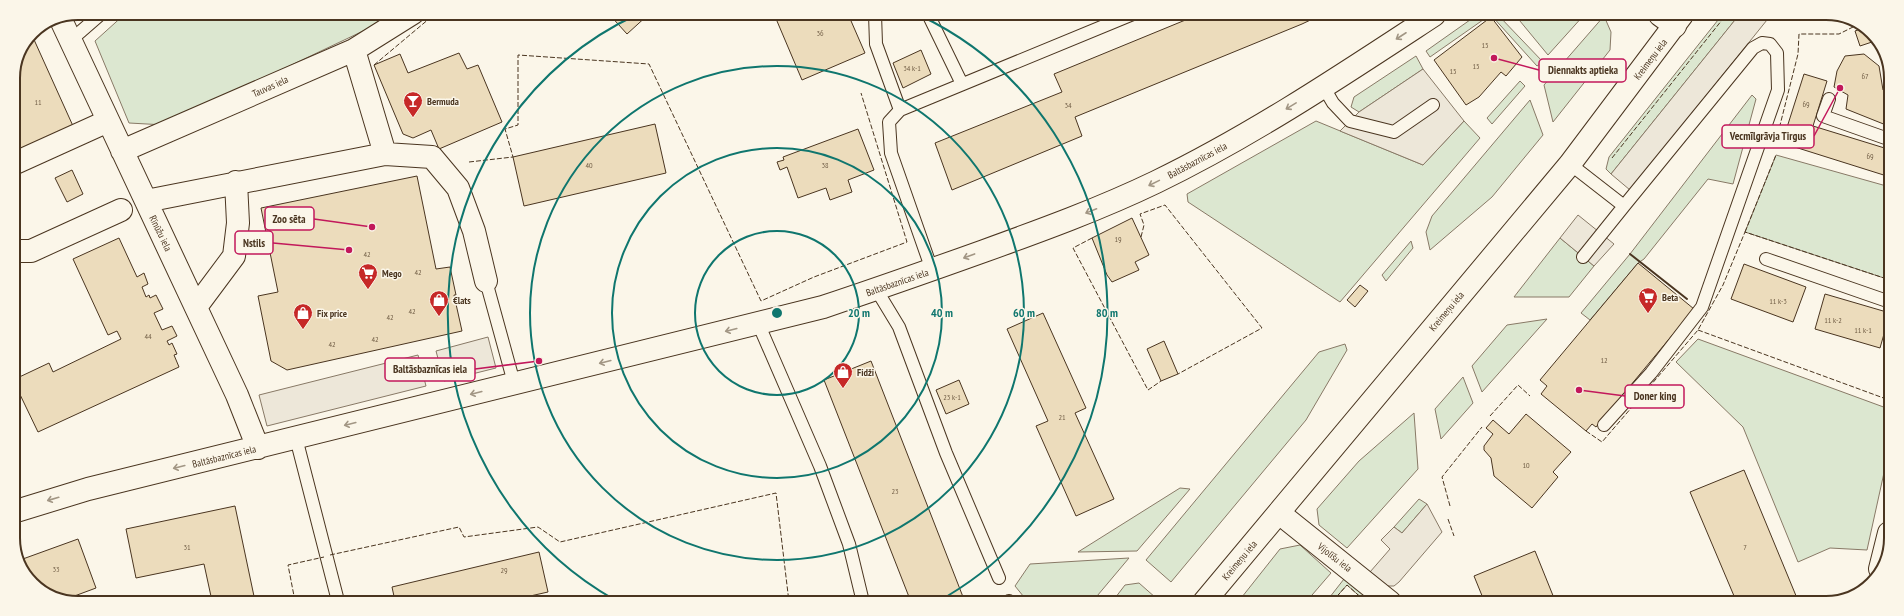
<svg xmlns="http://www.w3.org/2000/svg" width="1904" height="616" font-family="'PT Sans Narrow',sans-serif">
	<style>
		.green { fill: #dce7d0; stroke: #887966 }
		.parking { fill: #ede7d9; stroke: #887966 }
		.building { fill: #ecdcbc; stroke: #4a3520 }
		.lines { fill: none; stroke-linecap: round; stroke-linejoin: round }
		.lane-casing { stroke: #4a3520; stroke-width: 14 }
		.street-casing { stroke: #4a3520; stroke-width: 24 }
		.secondary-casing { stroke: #4a3520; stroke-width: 24 }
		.lane { stroke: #fbf6e9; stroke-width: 12 }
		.street { stroke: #fbf6e9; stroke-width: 22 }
		.secondary { stroke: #fbf6e9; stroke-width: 22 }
		.fence { stroke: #4a3520; stroke-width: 1; stroke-dasharray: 5 2; stroke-linecap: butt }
		.wall { stroke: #4a3520; stroke-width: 2 }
		.oneway { stroke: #a29684 }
		.ring { fill: none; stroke: #0f766e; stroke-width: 2 }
		.labels { text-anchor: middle; stroke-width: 3; stroke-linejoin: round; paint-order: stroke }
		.number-label { font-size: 8px; fill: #725f47 }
		.street-label { font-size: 10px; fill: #4a3520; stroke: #fbf6e9 }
		.poi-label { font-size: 10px; font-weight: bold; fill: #4a3520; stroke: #fbf6e9; text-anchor: start }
		.rim { fill: none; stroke: #4a3520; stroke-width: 2 }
		.centre { fill: #0f766e; stroke: #fbf6e9; stroke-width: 2 }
		.ring-label { font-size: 12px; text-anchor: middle; font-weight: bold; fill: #0f766e; stroke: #fbf6e9; stroke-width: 3; stroke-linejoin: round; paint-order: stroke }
		.leader { fill: none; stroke: #c2185b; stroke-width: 1.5 }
		.callout-dot { fill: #c2185b; stroke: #fbf6e9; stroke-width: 1.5 }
		.callout { fill: #fbf6e9; stroke: #c2185b; stroke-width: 1.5 }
		.callout-label { font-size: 11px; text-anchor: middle; font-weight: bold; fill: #4a3520 }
	</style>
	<rect width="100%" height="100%" fill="#fbf6e9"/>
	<path class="green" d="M126 13H393L380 23 165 125 129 123 95 41Z
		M1477 15H1490L1430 57 1426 51Z
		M1491 15H1498L1543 62 1537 66Z
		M1515 15H1584L1548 55Z
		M1722 15H1739L1611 174 1606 169 1609 157Z
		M1604 16 1611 32 1610 50 1553 122 1544 85Z
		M1416 56 1423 69 1359 112 1351 107 1354 97Z
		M1520 81 1525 86 1492 124 1487 118Z
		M1752 95 1756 99 1733 184 1708 179 1644 259 1638 263 1590 320 1581 313 1630 254Z
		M1530 100 1543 135 1492 197 1430 250 1426 232 1432 216Z
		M1316 121 1423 165 1464 121 1480 138 1340 302 1188 202 1187 194Z
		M1776 155 1890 187V280L1745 232Z
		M1560 238 1594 266 1569 297H1514Z
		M1411 241 1413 248 1386 281 1382 275Z
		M1547 319 1482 392 1472 366 1507 325Z
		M1698 339 1889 409V450L1867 550 1830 548 1798 562 1743 427 1676 362Z
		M1345 344 1347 350 1306 420 1171 582 1146 560 1319 352Z
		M1463 377 1473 403 1441 439 1435 409Z
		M1414 413 1418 469 1347 548 1319 525 1317 509 1359 461Z
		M1180 488 1190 489 1137 551 1078 552Z
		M1419 499 1427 504 1402 533 1394 527Z
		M1300 545 1331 573 1306 602H1238L1280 549Z
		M1129 558 1092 602H1028L1015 586 1030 564Z
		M1344 579 1374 602H1366L1347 585 1332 602H1326Z
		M1139 583 1156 598 1153 602H1112L1125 585Z"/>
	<path class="parking" d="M1739 15H1771L1630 190 1611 174Z
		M1423 69 1464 121 1423 165 1340 131 1359 112Z
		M1578 215 1614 244 1594 266 1560 238Z
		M488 337 496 368 444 381 436 351Z
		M418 355 426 386 267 426 259 395Z
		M1427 504 1442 532 1399 582 1394 586H1386L1370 572 1390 549 1381 540 1394 527 1402 533Z"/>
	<path class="building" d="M609 14H649L627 34Z
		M774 14H848L865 53 802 80Z
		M1200 14 1321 15 1302 24 1075 117 1082 136 952 190 935 143 1062 92 1054 74Z
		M1491 17 1522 57 1506 76 1501 72 1479 97 1466 105 1434 60Z
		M1863 28 1878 38V40L1860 46 1855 31Z
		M31 33 73 126 18 153 13 142V77Z
		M921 50 931 74 903 88 893 63Z
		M459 53 467 69 478 65 502 122 439 149 431 130 413 138 403 134 374 65 400 54 408 73Z
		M1864 54 1879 66 1883 90 1891 93V127L1846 109 1848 95 1834 87 1837 71 1845 56Z
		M1804 74 1827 81 1813 126 1891 150 1890 177 1782 143Z
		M655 124 666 173 524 206 513 157Z
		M858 129 874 170 848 180 852 192 830 200 826 188 798 198 787 167 780 170 777 162 784 160 783 157Z
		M72 170 83 194 67 202 55 178Z
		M417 176 436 269 450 267 456 295H454L462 331 287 370 271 361 258 296 278 292 261 208Z
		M1132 218 1149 255 1135 262 1139 270 1112 282 1107 275 1092 238Z
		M119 238 137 277 144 273 148 284 142 287 146 297 149 295 150 298 156 295 163 309 154 313 162 330 172 326 177 336 167 341 169 345 172 343 177 354 174 355 179 367 38 432 13 380 49 363 53 372 121 339 117 331 108 335 73 259Z
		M1638 263 1694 309 1596 427 1592 424 1586 431 1541 394 1547 386 1540 380Z
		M1744 264 1806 287 1793 322 1731 299Z
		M1360 285 1368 291 1355 307 1347 300Z
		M1825 294 1890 313 1880 348 1815 329Z
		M1043 313 1086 408 1075 413 1114 499 1076 516 1036 426 1048 421 1007 329Z
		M1164 341 1178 374 1161 381 1147 349Z
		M871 361 965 602H911L824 380Z
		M959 380 969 404 946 414 936 390Z
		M1526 414 1571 452 1553 472 1558 477 1532 508 1494 476 1491 458 1484 450V446L1493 434 1486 428 1493 420 1509 434Z
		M1744 470 1799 603H1737L1690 492Z
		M235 506 255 601H212L204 564 136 578 126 529Z
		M78 539 96 588 61 601 26 578 20 560Z
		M1535 551 1556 603H1485L1474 576Z
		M539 552 548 592 508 601H395L392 587Z"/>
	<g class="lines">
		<g class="lane-casing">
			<path id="lane" d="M875 14 876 44 900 110 889 122 891 153 932 270
				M928 14 962 84
				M71 40 102 13
				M1323 86 1333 103 1350 121 1394 132 1433 105
				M1829 99 1823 116 1891 140
				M900 110 1133 14
				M1570 164 1624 206 1753 48 1762 43 1770 44 1777 53 1778 90 1702 307 1651 373 1604 425
				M1583 257 1624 206
				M1766 259 1890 302
				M486 281 514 383
				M876 289 899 327 946 453 999 578
				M758 323 820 466 849 544 863 602
				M296 438 338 601
				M1009 601 1010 602"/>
		</g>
		<g class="street-casing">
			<path id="street" d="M1660 15 1675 26
				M61 20 237 395 258 448
				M354 50 385 154
				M122 151 354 50 413 13
				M13 164 108 121
				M146 201 385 154 432 157 458 188 474 231 486 281
				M13 251H31L121 210
				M196 307 234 256 238 223 236 182
				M13 512 88 489 823 307C877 289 931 270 984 251 1042 230 1100 209 1156 182 1253 135 1344 74 1434 15
				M1279 513 1390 602
				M1880 569 1889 533"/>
		</g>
		<g class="secondary-casing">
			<path id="secondary" d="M1204 602 1570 164 1682 15"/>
		</g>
		<use href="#lane" class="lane"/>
		<use href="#street" class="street"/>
		<use href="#secondary" class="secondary"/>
		<path class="fence" d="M374 65 436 13
			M1776 141 1798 54 1799 34H1839L1857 25
			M1612 158 1726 15
			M469 162 513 157 505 129 518 125V55L649 64 761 301 814 277 907 242 861 93
			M1745 232 1776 155
			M1141 237 1144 225 1140 214 1165 205 1262 328 1178 374
			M1092 238 1073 248 1148 390 1161 381
			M1698 330 1889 400
			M1490 416 1518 385 1530 396
			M1586 431 1602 442 1698 330 1723 285 1745 232 1890 280
			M1450 506 1442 477 1482 427
			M1448 519 1454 536
			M330 555 459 527 464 537 538 527 560 542 776 493 789 602
			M295 601 288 565 324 557
			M1332 602 1347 585 1366 602"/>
		<path class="wall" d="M1630 254 1687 299"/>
	</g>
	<defs><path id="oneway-shaft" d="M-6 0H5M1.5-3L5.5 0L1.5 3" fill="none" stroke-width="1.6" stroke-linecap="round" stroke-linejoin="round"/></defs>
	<g class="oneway">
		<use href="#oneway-shaft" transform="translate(1401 36) rotate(147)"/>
		<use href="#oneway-shaft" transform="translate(1291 106) rotate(149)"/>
		<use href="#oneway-shaft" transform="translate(1154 183) rotate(154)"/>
		<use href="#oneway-shaft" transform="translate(1091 211) rotate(158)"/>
		<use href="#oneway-shaft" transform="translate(969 256) rotate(160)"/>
		<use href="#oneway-shaft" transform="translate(731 330) rotate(166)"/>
		<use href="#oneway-shaft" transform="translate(605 362) rotate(166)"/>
		<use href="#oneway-shaft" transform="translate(476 393) rotate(166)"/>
		<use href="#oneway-shaft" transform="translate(350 424) rotate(166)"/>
		<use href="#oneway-shaft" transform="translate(179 467) rotate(166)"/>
		<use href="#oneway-shaft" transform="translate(53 499) rotate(164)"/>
	</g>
	<g class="ring">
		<circle cx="777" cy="313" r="82"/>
		<circle cx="777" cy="313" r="165"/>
		<circle cx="777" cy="313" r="247"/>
		<path d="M615 600A330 330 0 0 1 638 14M919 15A330 330 0 0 1 937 602"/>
	</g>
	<defs>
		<g id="bar-pin" transform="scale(1)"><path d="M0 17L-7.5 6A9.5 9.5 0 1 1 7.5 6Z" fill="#c62828" stroke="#fbf6e9"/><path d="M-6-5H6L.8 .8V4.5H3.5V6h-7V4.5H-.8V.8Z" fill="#fff"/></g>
		<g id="supermarket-pin" transform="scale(1)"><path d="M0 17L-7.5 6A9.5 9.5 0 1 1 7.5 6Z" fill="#c62828" stroke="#fbf6e9"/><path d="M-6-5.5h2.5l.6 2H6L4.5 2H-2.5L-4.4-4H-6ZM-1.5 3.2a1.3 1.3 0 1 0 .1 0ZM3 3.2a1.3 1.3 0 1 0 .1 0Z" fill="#fff"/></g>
		<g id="shop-pin" transform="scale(1)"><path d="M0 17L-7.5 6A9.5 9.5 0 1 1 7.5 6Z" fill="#c62828" stroke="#fbf6e9"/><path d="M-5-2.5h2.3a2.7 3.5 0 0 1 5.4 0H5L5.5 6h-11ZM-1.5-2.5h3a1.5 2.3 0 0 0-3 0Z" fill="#fff"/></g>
	</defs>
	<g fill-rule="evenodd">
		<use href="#bar-pin" x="413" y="101"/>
		<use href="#supermarket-pin" x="368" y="273"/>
		<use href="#supermarket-pin" x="1648" y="297"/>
		<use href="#shop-pin" x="439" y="300"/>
		<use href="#shop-pin" x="303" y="313"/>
		<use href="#shop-pin" x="843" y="372"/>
	</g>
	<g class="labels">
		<g class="number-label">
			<text x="820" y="36">36</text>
			<text x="1485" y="48">15</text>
			<text x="1476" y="69">15</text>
			<text x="912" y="71">34 k-1</text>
			<text x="1453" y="74">15</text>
			<text x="1865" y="79">67</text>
			<text x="38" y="105">11</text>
			<text x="1806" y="107">69</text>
			<text x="1068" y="108">34</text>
			<text x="1870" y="159">69</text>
			<text x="589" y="168">40</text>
			<text x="825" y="168">38</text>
			<text x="1118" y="242">19</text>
			<text x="367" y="257">42</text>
			<text x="418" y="275">42</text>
			<text x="1778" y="304">11 k-3</text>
			<text x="412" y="314">42</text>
			<text x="390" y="320">42</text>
			<text x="1833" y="323">11 k-2</text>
			<text x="1863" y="333">11 k-1</text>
			<text x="148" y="339">44</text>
			<text x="375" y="342">42</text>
			<text x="332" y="347">42</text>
			<text x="1604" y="363">12</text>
			<text x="952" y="400">23 k-1</text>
			<text x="1062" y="420">21</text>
			<text x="1526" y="468">10</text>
			<text x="895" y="494">23</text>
			<text x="187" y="550">31</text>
			<text x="1745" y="550">7</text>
			<text x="56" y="572">33</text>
			<text x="504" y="573">29</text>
		</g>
		<g class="street-label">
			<text transform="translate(1650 59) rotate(-53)" y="4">Kreimeņu iela</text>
			<text transform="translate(270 86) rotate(-24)" y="4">Tauvas iela</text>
			<text transform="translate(1197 160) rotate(-28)" y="4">Baltāsbaznīcas iela</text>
			<text transform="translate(161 233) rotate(64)" y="4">Rīnūžu iela</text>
			<text transform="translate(897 282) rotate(-19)" y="4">Baltāsbaznīcas iela</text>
			<text transform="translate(1446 311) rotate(-50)" y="4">Kreimeņu iela</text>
			<text transform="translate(224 456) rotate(-14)" y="4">Baltāsbaznīcas iela</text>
			<text transform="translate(1335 557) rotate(38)" y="4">Vijolīšu iela</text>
			<text transform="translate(1239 560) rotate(-50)" y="4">Kreimeņu iela</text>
		</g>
		<g class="poi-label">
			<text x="427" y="105">Bermuda</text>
			<text x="382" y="277">Mego</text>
			<text x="1662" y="301">Beta</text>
			<text x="453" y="304">€lats</text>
			<text x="317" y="317">Fix price</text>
			<text x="857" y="376">Fidži</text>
		</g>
	</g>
	<path d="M0 0H1904V616H0ZM78 20H1826A58 58 0 0 1 1884 78V538A58 58 0 0 1 1826 596H78A58 58 0 0 1 20 538V78A58 58 0 0 1 78 20Z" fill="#fbf6e9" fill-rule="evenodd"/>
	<path class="rim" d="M78 20H1826A58 58 0 0 1 1884 78V538A58 58 0 0 1 1826 596H78A58 58 0 0 1 20 538V78A58 58 0 0 1 78 20Z"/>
	<circle cx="777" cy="313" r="6" class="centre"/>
	<g class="ring-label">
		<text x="859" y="317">20 m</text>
		<text x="942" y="317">40 m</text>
		<text x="1024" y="317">60 m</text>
		<text x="1107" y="317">80 m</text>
	</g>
	<path class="leader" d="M1494 58L1539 70M1840 88L1814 136M372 227L314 219M349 250L273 243M539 361L475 369M1579 390L1625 396"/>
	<g class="callout-dot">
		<circle cx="1494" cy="58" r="4"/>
		<circle cx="1840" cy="88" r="4"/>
		<circle cx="372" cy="227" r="4"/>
		<circle cx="349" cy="250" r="4"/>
		<circle cx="539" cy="361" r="4"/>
		<circle cx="1579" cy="390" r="4"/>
	</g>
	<g class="callout">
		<rect x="1539" y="59" width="87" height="23" rx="4"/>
		<rect x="1722" y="125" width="92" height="23" rx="4"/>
		<rect x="265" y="207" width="49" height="23" rx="4"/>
		<rect x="235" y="231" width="38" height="23" rx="4"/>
		<rect x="385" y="358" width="90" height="23" rx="4"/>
		<rect x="1625" y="385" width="59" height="23" rx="4"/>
	</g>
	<g class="callout-label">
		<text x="1583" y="74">Diennakts aptieka</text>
		<text x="1768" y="140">Vecmīlgrāvja Tirgus</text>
		<text x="289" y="223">Zoo sēta</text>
		<text x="254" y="247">Nstils</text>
		<text x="430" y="373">Baltāsbaznīcas iela</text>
		<text x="1655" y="400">Doner king</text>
	</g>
</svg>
